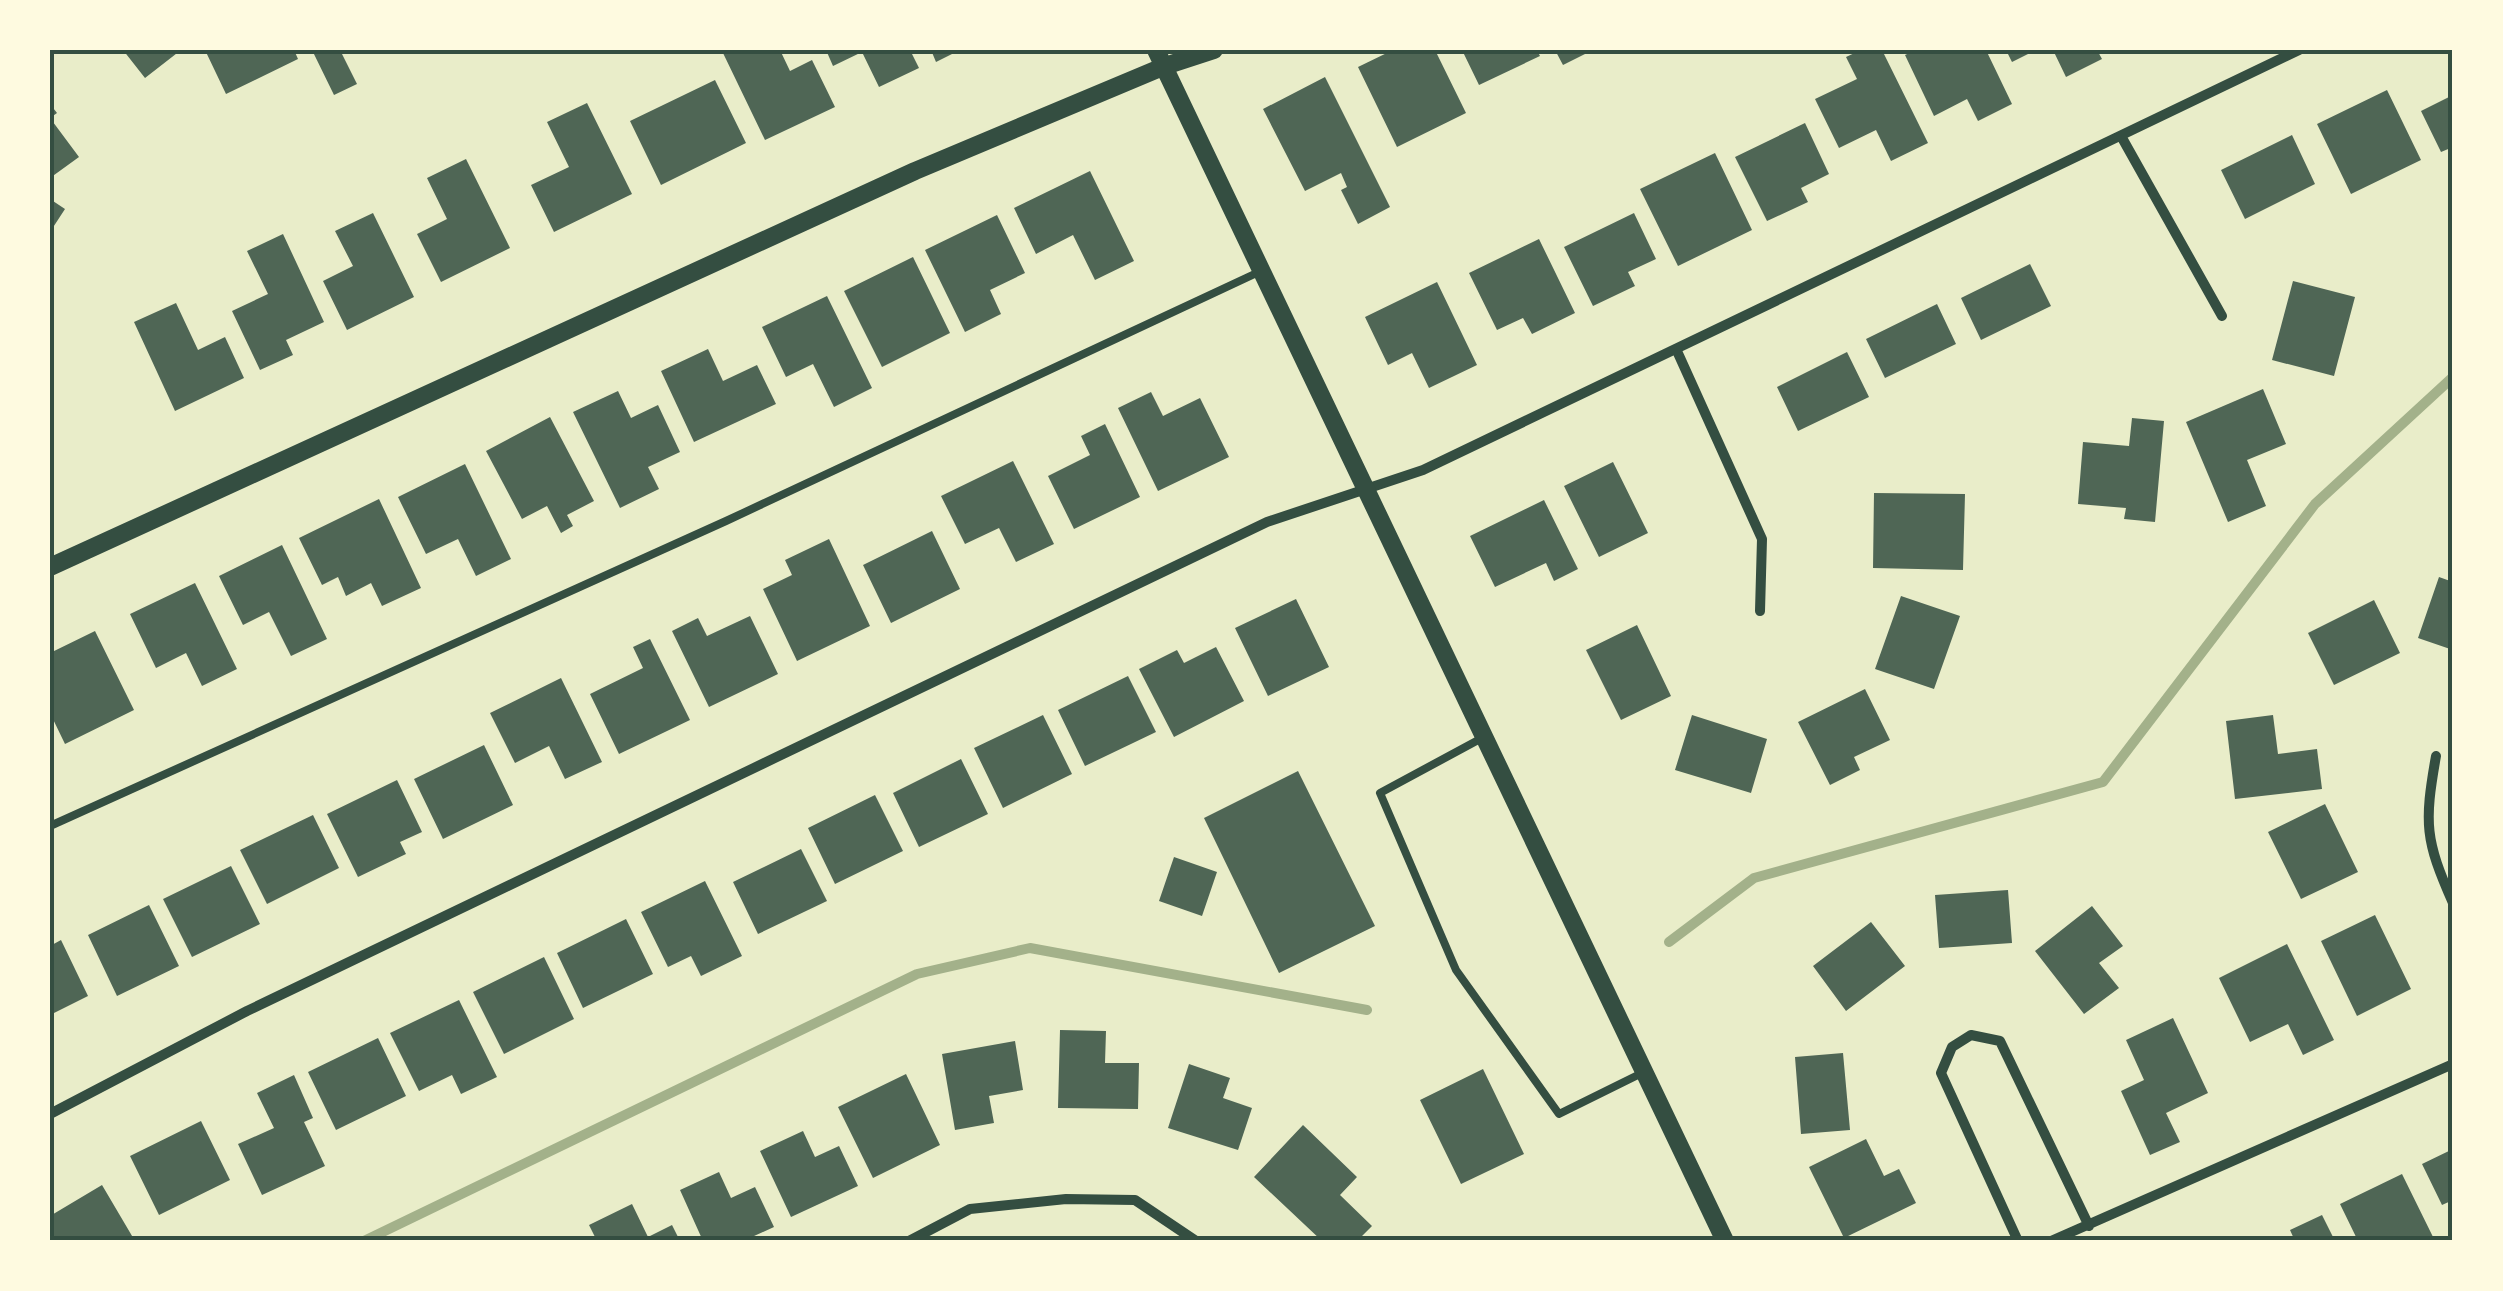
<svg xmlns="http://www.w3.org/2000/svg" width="2503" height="1291" font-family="Montserrat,sans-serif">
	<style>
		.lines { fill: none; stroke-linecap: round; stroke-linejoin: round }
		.stream { stroke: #a3b18a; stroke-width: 10 }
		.building { fill: #4f6655 }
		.service { stroke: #344e41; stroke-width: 8 }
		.minor { stroke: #344e41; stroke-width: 10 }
		.tertiary { stroke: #344e41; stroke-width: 18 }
		.neatline { fill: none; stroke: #344e41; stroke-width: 4 }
	</style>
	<rect width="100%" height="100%" fill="#e9edc9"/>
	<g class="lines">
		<path class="stream" d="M1669 942 1754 878 2103 782 2315 504 2453 377
			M364 1241 917 974 1030 948 1367 1010"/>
	</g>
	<path class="building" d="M123 50H181L145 78Z
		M205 50H294L298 59 226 94Z
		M312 50H340L357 84 334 95Z
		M728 50H780L790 71 812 60 835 107 765 140 723 53Z
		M826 50H910L919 68 879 87 862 52 833 66Z
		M931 50H960L936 62Z
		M1393 50H1435L1466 113 1397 147 1358 67Z
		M1462 50H1537L1540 56 1479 85Z
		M1555 50H1593L1563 65Z
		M1861 50H1882L1928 143 1891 161 1876 130 1839 148 1815 99 1857 79 1846 57Z
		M1916 50H1986L2012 104 1978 121 1967 99 1934 116 1905 55Z
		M2006 50H2036L2012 62Z
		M2053 50H2097L2102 59 2066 77Z
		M1325 77 1390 207 1358 224 1341 190 1347 187 1341 173 1305 191 1263 109Z
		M715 80 746 143 661 185 630 121Z
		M2387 90 2421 160 2351 194 2317 124Z
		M2453 95V147L2441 152 2421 111Z
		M587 103 632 194 554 232 531 185 569 167 547 122Z
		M50 104 57 113 50 118 79 157 50 178Z
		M1805 123 1829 174 1801 188 1808 202 1767 221 1735 157Z
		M2292 135 2315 184 2245 219 2221 170Z
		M1715 153 1752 230 1678 266 1640 189Z
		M466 159 510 248 441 282 417 234 447 219 427 178Z
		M1090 171 1134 261 1095 280 1073 235 1036 254 1014 208Z
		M50 199 65 209 50 232Z
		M373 213 414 297 347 330 323 281 353 266 335 231Z
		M1634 213 1656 259 1628 272 1635 286 1593 306 1564 247Z
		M997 215 1025 273 990 290 1001 314 965 332 925 250Z
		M283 234 324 322 286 340 293 355 260 370 232 311 268 294 247 251Z
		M1539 239 1575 313 1532 334 1523 318 1497 330 1469 273Z
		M913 257 950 333 882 367 844 291Z
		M2030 264 2051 306 1981 340 1961 298Z
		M2293 281 2355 297 2334 376 2272 360Z
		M1437 282 1477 365 1429 388 1412 353 1388 365 1365 317Z
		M827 296 872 388 834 407 813 364 786 377 762 327Z
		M176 303 198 350 225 337 244 378 175 411 134 322Z
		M1937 304 1956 344 1885 378 1866 339Z
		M708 349 723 381 757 365 776 404 694 442 661 371Z
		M1847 352 1869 397 1798 431 1777 387Z
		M2263 389 2286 444 2247 460 2266 506 2228 522 2186 422Z
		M618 391 631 418 658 405 680 452 648 467 659 489 620 508 573 412Z
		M1151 392 1163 416 1200 398 1229 457 1158 491 1118 408Z
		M550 417 594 501 567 515 573 526 561 533 547 506 522 519 486 451Z
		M2132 418 2164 421 2155 522 2124 519 2126 508 2078 504 2083 442 2129 446Z
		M1105 424 1140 497 1074 529 1048 476 1090 455 1081 436Z
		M1013 461 1054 544 1016 562 999 528 965 544 941 496Z
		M1613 462 1648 533 1599 557 1564 486Z
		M465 464 511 559 476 576 458 539 426 554 398 497Z
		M1874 493 1965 494 1963 570 1873 568Z
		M379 499 421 588 382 606 371 583 346 596 338 577 322 585 299 538Z
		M1544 500 1578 569 1554 581 1546 563 1495 587 1470 536Z
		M932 531 960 589 891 623 863 565Z
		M829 539 870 626 797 661 763 589 792 575 785 560Z
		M282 545 327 639 291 656 269 612 243 625 219 576Z
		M2439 577 2453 582V650L2418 638Z
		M195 583 237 669 202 686 186 653 156 668 130 614Z
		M1901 596 1960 616 1934 689 1875 669Z
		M1296 599 1329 667 1268 696 1235 628Z
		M2374 600 2400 653 2334 685 2308 633Z
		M750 616 778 674 709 707 672 631 698 618 707 636Z
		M1637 625 1671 696 1621 720 1586 650Z
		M95 631 134 710 65 744 50 713V653Z
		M650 639 690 720 619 754 590 694 643 668 633 647Z
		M1216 647 1244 701 1174 737 1139 669 1177 650 1184 663Z
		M1128 676 1156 732 1085 766 1058 710Z
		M561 678 602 762 565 779 549 746 515 763 490 713Z
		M1865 689 1890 740 1854 757 1860 770 1830 785 1798 722Z
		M1043 715 1072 774 1003 808 974 748Z
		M1692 715 1767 739 1751 793 1675 770Z
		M2273 715 2278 754 2317 749 2322 789 2235 799 2226 721Z
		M484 745 513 805 443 839 414 779Z
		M961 759 988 814 919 847 893 793Z
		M1298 771 1375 926 1279 973 1204 818Z
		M397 780 422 832 400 842 406 854 358 877 327 814Z
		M875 795 903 851 835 884 808 828Z
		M2325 804 2358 872 2301 899 2268 832Z
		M313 815 339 868 267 904 240 850Z
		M801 849 827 901 758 934 733 882Z
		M1174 857 1217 872 1202 916 1159 901Z
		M231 866 260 924 192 957 163 899Z
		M705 881 742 956 701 976 691 956 668 967 641 912Z
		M2008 890 2012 943 1939 948 1935 895Z
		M149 905 179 966 117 996 88 935Z
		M2092 906 2123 946 2099 963 2119 988 2084 1014 2035 951Z
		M2375 915 2411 989 2357 1016 2321 941Z
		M626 919 653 974 583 1008 557 953Z
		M1871 922 1905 966 1846 1011 1813 966Z
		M61 940 88 996 50 1015V946Z
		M2287 944 2334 1040 2303 1055 2288 1024 2250 1042 2219 978Z
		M544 957 574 1019 504 1054 473 992Z
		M459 1000 497 1077 461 1094 452 1075 419 1091 390 1033Z
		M2173 1018 2208 1093 2166 1113 2180 1142 2150 1155 2121 1091 2144 1080 2126 1040Z
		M1060 1030 1106 1031 1105 1063H1139L1138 1109 1058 1108Z
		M378 1038 406 1096 336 1130 308 1072Z
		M1015 1041 1023 1090 989 1096 994 1123 955 1130 942 1054Z
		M1843 1053 1850 1130 1801 1134 1795 1057Z
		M1189 1064 1230 1078 1223 1098 1252 1108 1238 1150 1168 1128Z
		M1483 1069 1524 1154 1461 1184 1420 1100Z
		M906 1074 940 1145 873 1178 838 1107Z
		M294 1075 313 1118 304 1122 325 1166 262 1195 238 1144 274 1128 257 1093Z
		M201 1121 230 1180 159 1215 130 1156Z
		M1303 1125 1357 1177 1340 1195 1372 1226 1357 1241H1322L1254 1177Z
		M803 1131 815 1157 839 1146 858 1186 791 1217 760 1151Z
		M1866 1139 1884 1176 1899 1169 1916 1203 1844 1238 1809 1167Z
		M2453 1149V1200L2442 1205 2422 1164Z
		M719 1172 731 1198 755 1187 774 1227 743 1241H703L680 1190Z
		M2402 1174 2435 1241H2358L2340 1204Z
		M102 1185 135 1241H50V1216Z
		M632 1204 648 1237 672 1225 680 1241H597L589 1225Z
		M2322 1215 2335 1241H2295L2290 1230Z"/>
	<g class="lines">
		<path class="service" d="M1482 738 1380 793 1456 970 1559 1114 1642 1073
			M50 826 726 521 1261 271"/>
		<path class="minor" d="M2121 136 2222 316
			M1677 351 1762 539 1760 611
			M2436 756C2424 824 2425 840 2453 903
			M50 1114 247 1011 1267 522 1423 470 2299 50
			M909 1241 970 1209 1066 1199 1135 1200 1196 1241
			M2018 1241 1941 1073 1952 1047 1971 1035 2000 1041 2089 1226
			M2051 1241 2453 1064"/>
		<path class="tertiary" d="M1156 50 1725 1241
			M50 567 915 171 1165 66 1214 50"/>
	</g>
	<rect width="2503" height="1291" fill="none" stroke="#fefae0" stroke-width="105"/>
	<rect x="52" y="52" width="2398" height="1186" class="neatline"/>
</svg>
